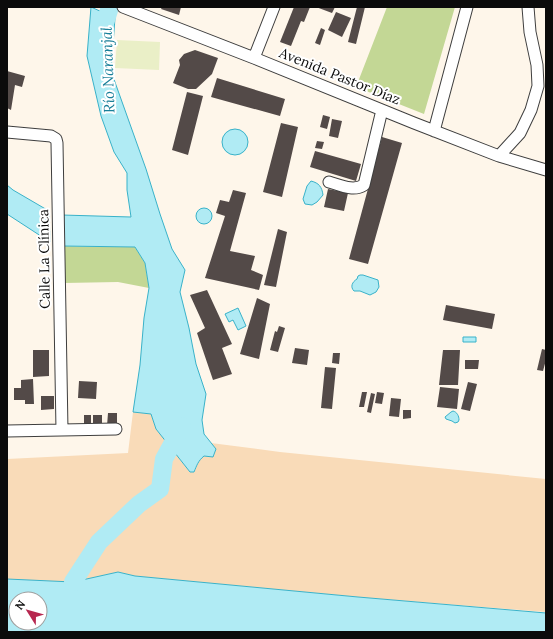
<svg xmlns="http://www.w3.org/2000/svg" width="553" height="639" font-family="Lora,serif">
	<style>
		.forest { fill: #c3d795 }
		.sand { fill: #f9dbb8 }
		.pitch { fill: #eaefc7 }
		.water { fill: #b0ebf4; stroke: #39b2c9; fill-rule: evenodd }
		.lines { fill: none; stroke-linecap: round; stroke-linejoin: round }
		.river { stroke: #b0ebf4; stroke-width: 18 }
		.building { fill: #534a48 }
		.street-casing { stroke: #3e3e3e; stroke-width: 13 }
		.street { stroke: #fff; stroke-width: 11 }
		.labels { text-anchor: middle; stroke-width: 4; stroke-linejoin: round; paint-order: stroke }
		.street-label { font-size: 14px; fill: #0b0b0b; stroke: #fff }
		.water-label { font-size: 15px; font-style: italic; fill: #197f99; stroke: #fff }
	</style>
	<rect width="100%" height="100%" fill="#fef6ea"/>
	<path class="forest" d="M387 7H455L424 114 356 87Z
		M63 246 135 247 145 263 149 288 118 282 64 283Z"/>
	<path class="sand" d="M133 412 151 414 156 429 190 472H194L200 459 204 456 211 443 280 452 546 479V612L358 597 135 576 118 572 73 582 7 579V459L128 453Z"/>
	<path class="pitch" d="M117 40 160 42 159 70 115 68Z"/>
	<path class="water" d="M91 7 115 18 111 71 146 169 160 214 172 249 185 270 180 292 189 328 196 364 206 394 202 420 204 434 216 449 213 457 204 456C198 461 197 465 194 472H190L156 429 151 414 133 412 140 365 144 318 149 288 145 263 135 247 63 246 62 215 131 217 127 190V173L114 152 101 116 87 56Z
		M222 142a13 13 0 1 1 26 0a13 13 0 1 1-26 0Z
		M311 181C319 183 322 187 323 195L317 202 312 205 305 204 303 199 307 186Z
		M7 185 13 190 49 211 50 242 7 214Z
		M196 216a8 8 0 1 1 16 0a8 8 0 1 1-16 0Z
		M360 275H363L378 280 379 287 376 292 370 295 360 291H354C350 287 352 282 357 279L358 276Z
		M238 308 246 326 238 330 233 320 229 322 225 314Z
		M463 337H476V342H463Z
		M453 411C457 412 459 416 459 420L458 422 455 423 452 421 446 419 445 417 451 412Z
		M118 572 135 576 358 597 546 613V632H7V579L73 582ZM16 599H40V623H16Z"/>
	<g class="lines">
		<path class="river" d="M105 40V23L110 7
			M73 582 99 542 139 504 160 489 164 459 182 426"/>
	</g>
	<path class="building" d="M162 7H181L179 15 161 9Z
		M294 7H310L304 22 301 21 291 46 280 42Z
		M316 7H335L332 13Z
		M357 7H365L356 44 348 42Z
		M336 12 351 18 342 37 328 30Z
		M321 28 325 30 320 45 315 43Z
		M195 50 218 58 212 74 196 89H188L173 83 180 65 179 60 184 54Z
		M7 71 25 76 22 87 15 85 11 110 7 108Z
		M217 78 285 99 280 116 211 97Z
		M187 92 203 96 188 155 172 150Z
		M323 115 330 117 327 129 320 127Z
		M332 119 342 121 338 138 329 136Z
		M281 123 298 127 282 197 263 192Z
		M382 137 402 143 368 264 349 259Z
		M317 141 324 142 322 149 315 148Z
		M315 151 361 164 356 181 310 167Z
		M328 189 348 193 344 211 324 207Z
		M233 190 246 193 230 251 255 256 251 270 263 275 259 290 205 278 225 216 216 213 220 200 229 202Z
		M278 229 287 232 276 287 264 285Z
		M207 290 232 344 222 348 232 374 213 380 197 333 205 328 190 295Z
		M257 298 270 304 259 359 240 354Z
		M446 305 495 314 492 329 443 320Z
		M279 326 285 328 278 352 270 350 275 331 277 332Z
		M295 348 309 350 307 365 292 363Z
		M542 349 546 350V360L543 371 537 370Z
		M33 350H49V376L33 377Z
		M443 350H460L458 385H439Z
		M333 353H340L339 364 332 363Z
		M465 360H479L478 369H465Z
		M325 367 336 368 332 409 321 408Z
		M33 379 34 404H25V400H14V388H21V380Z
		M79 381 97 382 96 399 78 398Z
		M468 382 477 384 470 411 461 409Z
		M440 387 459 389 457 409 437 407Z
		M362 392H367L364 407H359Z
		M377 392 384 393 382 404 375 403Z
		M371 393 375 394 371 413 367 412Z
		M41 396H54V409L41 410Z
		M391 398 401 399 399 417 389 416Z
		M403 410H411V418L403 419Z
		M108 413H117V426H107Z
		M84 415H91V426H84Z
		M93 415H102V427H93Z"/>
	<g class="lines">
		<g class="street-casing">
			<path id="street" d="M123 7 254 58 414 123 499 156 546 170
				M254 58 274 7
				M434 131 467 7
				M7 132 51 136 56 139 57 143 62 430
				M499 156 520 133 531 110 538 86 537 65 530 32 528 7
				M329 182C340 185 353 192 364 185L382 110
				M7 431 116 429"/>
		</g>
		<use href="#street" class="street"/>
	</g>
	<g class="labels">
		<g class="street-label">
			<text transform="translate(340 76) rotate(22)" y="5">Avenida Pastor Díaz</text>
			<text transform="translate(44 259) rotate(-91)" y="5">Calle La Clínica</text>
		</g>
		<g class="water-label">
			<text transform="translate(108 70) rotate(-92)" y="5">Río Naranjal</text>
		</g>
	</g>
	<rect width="553" height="639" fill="none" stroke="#0b0b0b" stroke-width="16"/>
	<g transform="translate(28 611) rotate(307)"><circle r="19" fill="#ffffff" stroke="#9d9d9d"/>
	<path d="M0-3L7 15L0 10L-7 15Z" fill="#b72850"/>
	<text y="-6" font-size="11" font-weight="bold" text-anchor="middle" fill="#0b0b0b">N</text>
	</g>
</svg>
